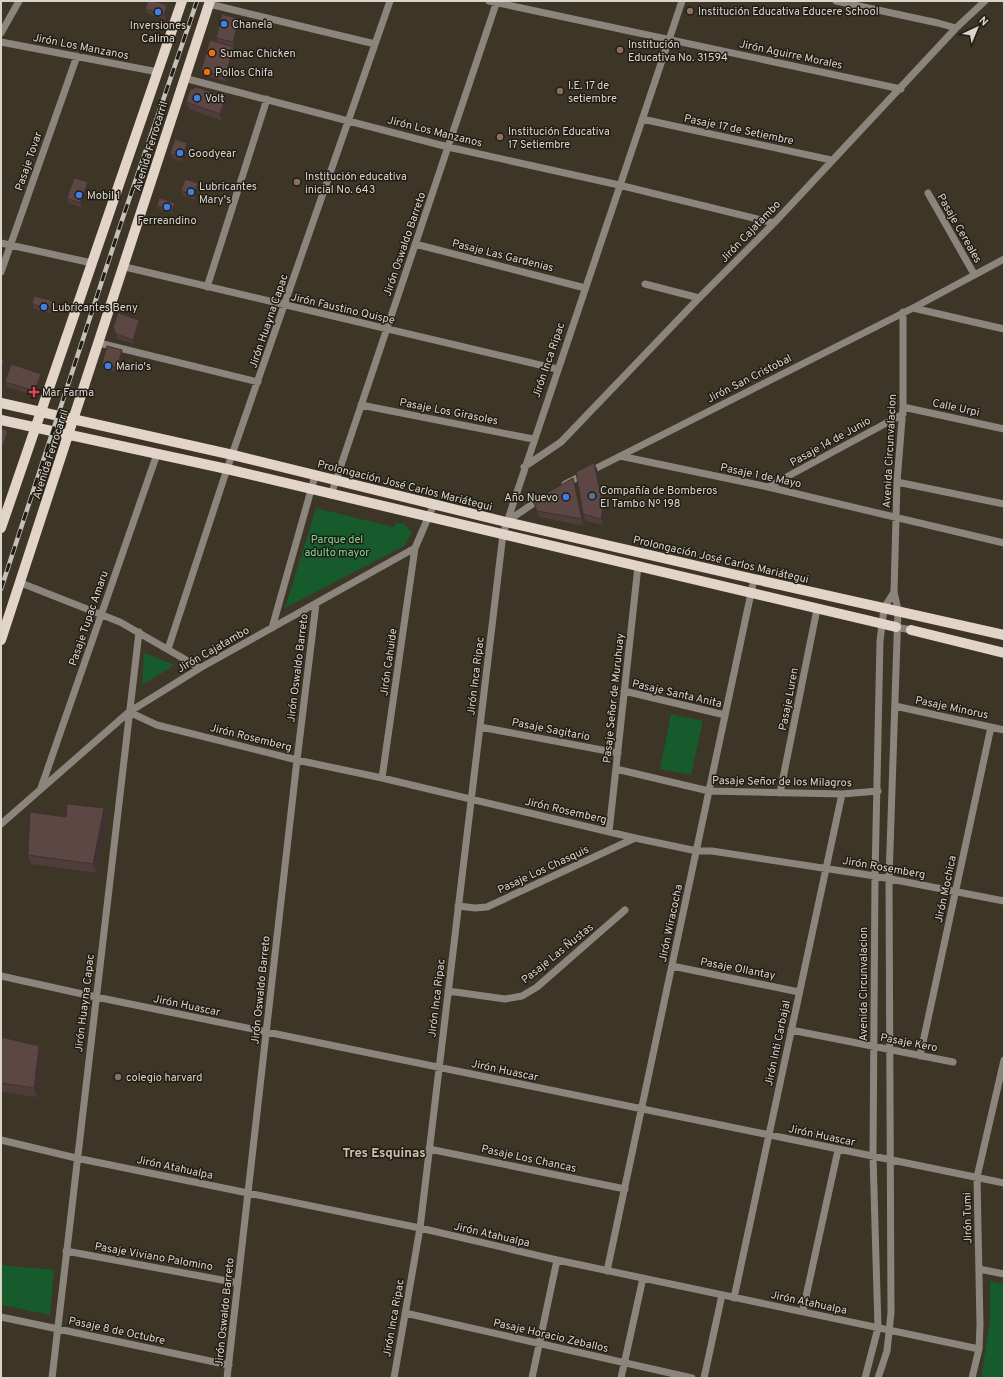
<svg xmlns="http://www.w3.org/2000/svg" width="1005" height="1379" font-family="Overpass,sans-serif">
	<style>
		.green { fill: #175b2d }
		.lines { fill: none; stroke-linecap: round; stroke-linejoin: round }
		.minor { stroke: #8c857e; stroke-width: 7 }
		.major { stroke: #e2d4c6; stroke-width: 10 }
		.rail-casing { stroke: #c6c0b6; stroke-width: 4.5 }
		.rail { stroke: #211d16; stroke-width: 3; stroke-dasharray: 9; stroke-linecap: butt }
		.wall { fill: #4f3d3b }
		.shaded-wall { fill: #403230 }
		.building { fill: #5c4745; stroke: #403230 }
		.education-dot { fill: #8d6e63; stroke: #211d16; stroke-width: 1.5 }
		.shop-dot { fill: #3f7fe0; stroke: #211d16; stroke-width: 1.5 }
		.food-dot { fill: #e8710a; stroke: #211d16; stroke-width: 1.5 }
		.health-dot { fill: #e0444e; stroke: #211d16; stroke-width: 1.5 }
		.service-dot { fill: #5c6f8a; stroke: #211d16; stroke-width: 1.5 }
		.labels { text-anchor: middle; stroke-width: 3; stroke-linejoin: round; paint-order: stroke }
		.poi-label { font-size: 11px; fill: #dad5cb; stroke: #211d16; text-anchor: start }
		.street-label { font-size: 11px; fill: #dad5cb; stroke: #211d16 }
		.park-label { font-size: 11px; fill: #7bd891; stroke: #211d16 }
		.quarter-label { font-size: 13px; font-weight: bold; fill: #cbc1ad; stroke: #211d16 }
	</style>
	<rect width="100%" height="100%" fill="#3d3525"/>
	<path class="green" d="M316 508 393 527 397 523 404 524 412 532 404 546 285 608Z
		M144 653 175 665 142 685Z
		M671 714 703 721 691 775 660 769Z
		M1 1265 54 1270 50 1315 1 1305Z
		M990 1281 1004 1284V1378H981L990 1321Z"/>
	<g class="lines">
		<path class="minor" d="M489 1 901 89
			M836 1 938 23 956 28
			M209 4 375 44
			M1 33 19 1
			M1 42 158 72
			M184 78 448 147 619 185 774 223
			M642 119 831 160
			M928 193 974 274
			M1 243 92 263
			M415 244 585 288
			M125 267 557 369
			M1 272 77 56
			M645 284 699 298
			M207 287 267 99
			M913 308 1004 329
			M99 343 258 382
			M361 405 533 439
			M903 407 1004 429
			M620 456 768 487 1004 543
			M524 467 561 442 699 298 774 223 956 28 985 1
			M897 482 1004 504
			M565 484 913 308 1004 259
			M768 487 903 414
			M331 495 497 1
			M506 522 540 499
			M21 583 120 622 200 668
			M896 627 911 630
			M272 628 315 476
			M168 649 227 469 390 1
			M624 691 725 715
			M895 706 1004 730
			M129 712 157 725 297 760 382 778 635 838 697 851H712L875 876 1004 901
			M480 727 618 753
			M616 769 709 791 842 794 878 791
			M382 778 415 548
			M41 788 157 454
			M780 793 817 609
			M1 824 129 712 200 668 415 548 434 504
			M609 832 638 566
			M458 906 475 908 487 907 635 838
			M672 966 799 992
			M1 976 96 997 1004 1183
			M448 991 505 999 522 996 537 987 625 910
			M791 1030 953 1062
			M920 1056 991 727
			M1 1140 76 1158 420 1228 557 1260 979 1349
			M429 1149 625 1189
			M66 1251 238 1283
			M979 1269 1004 1274
			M607 1271 754 579
			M734 1298 842 794
			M803 1310 838 1150
			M405 1313 692 1378
			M1 1317 229 1365
			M52 1378 139 632
			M227 1378 297 760 316 604
			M394 1378 420 1228 503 534 682 1
			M532 1378 557 1260
			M621 1378 643 1278
			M704 1378 722 1295
			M865 1378 878 1328 873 1156 875 876 880 641 884 608 894 592
			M878 1378 887 1351 891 1313 889 879 898 610 894 592 897 482 903 407V312
			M972 1378 979 1349 980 1325 977 1177 1004 1060"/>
		<path class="major" d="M1 403 233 455 506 522 754 579 1004 635
			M1 420 227 469 896 627
			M1 528 182 1
			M911 630 1004 653
			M1 640 210 1"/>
		<g class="rail-casing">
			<path id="rail" d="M1 589 120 226 197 1"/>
		</g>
		<use href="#rail" class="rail"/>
	</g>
	<path class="wall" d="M145 9 169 10 166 20 147 13Z
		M239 19 240 24 234 47 217 42 216 38Z
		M234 47 235 52 227 82 203 75 201 70Z
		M226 97 228 104 222 121 189 109 186 102Z
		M187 143 189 148 183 162 172 158 170 154Z
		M198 183 200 188 196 200 183 196 181 191Z
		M89 187 82 208 69 203 67 198Z
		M175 203 176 205 173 213 158 209 157 206Z
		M32 304 55 305 52 314 34 309Z
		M141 324 134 344 118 339 113 327Z
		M123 354 118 372 104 369 102 364Z
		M41 374 43 378 38 393 33 395 7 387 5 382Z
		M594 463 597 469 606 513 603 525 586 521 583 514Z
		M575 485 584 526 539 517 533 501Z
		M66 817H108L97 873 31 864 28 855Z
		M1 1037 43 1056 37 1097 1 1092Z"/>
	<path class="shaded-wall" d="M167 5 169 10 166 20 164 15Z
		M239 19 240 24 234 47 233 42Z
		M234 47 235 52 227 82 225 77Z
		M226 97 228 104 222 121 220 114Z
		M187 143 189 148 183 162 182 158Z
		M88 182 89 187 82 208 80 203Z
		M198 183 200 188 196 200 194 195Z
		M175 203 176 205 173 213 172 211Z
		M53 301 55 305 52 314 51 309Z
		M139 320 141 324 134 344 133 340Z
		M122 350 123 354 118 372 117 368Z
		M4 360 6 364 1 381V370Z
		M41 374 43 378 38 393 36 388Z
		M8 431 9 433 4 447 3 445Z
		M594 463 597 469 606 513 603 525 601 519Z
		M573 478 575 485 584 526 582 519Z
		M104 808 108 817 97 873 93 864Z
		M39 1046 43 1056 37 1097 34 1088Z"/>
	<path class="building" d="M148 1H154L167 5 164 15 145 9Z
		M222 14 239 19 233 42 216 38Z
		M210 40 234 47 225 77 201 70Z
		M196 87 226 97 220 114 186 102 190 90Z
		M175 139 187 143 182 158 170 154Z
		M74 178 88 182 80 203 67 198Z
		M185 179 198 183 194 195 181 191Z
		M159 198 175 203 172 211 157 206Z
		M34 296 53 301 51 309 32 304Z
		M118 313 139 320 133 340 116 334 113 327Z
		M107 346 122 350 117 368 102 364Z
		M1 359 4 360 1 370Z
		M11 364 41 374 36 388 32 390 5 382Z
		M1 428 8 431 3 445H1Z
		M594 463 603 506 601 519 583 514 576 472Z
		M573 478 582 519 537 511 533 501Z
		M67 804 104 808 93 864 28 855 30 812 66 817Z
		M1 1037 39 1046 34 1088 1 1083Z"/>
	<g class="education-dot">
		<circle cx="690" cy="11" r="4"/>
		<circle cx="620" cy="50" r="4"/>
		<circle cx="560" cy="91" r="4"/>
		<circle cx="500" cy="137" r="4"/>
		<circle cx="297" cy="182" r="4"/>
		<circle cx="118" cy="1077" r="4"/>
	</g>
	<g class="shop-dot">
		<circle cx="158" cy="12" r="4"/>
		<circle cx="224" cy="24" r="4"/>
		<circle cx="197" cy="98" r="4"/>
		<circle cx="180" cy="153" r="4"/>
		<circle cx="191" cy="192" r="4"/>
		<circle cx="79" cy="195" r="4"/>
		<circle cx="167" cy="207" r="4"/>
		<circle cx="44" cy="307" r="4"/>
		<circle cx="108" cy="366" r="4"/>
		<circle cx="566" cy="497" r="4"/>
	</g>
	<g class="food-dot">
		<circle cx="212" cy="53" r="4"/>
		<circle cx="207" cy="72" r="4"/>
	</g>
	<path class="health-dot" d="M32 386h4v4h4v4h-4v4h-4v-4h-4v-4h4z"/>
	<circle class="service-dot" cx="592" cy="496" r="4"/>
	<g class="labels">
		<g class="poi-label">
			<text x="698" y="15">Institución Educativa Educere School</text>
			<text x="232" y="28">Chanela</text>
			<text x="158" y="29" text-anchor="middle">Inversiones<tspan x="158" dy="13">Calima</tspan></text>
			<text x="628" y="48">Institución<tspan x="628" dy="13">Educativa No. 31594</tspan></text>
			<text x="220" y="57">Sumac Chicken</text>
			<text x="215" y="76">Pollos Chifa</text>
			<text x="568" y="89">I.E. 17 de<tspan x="568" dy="13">setiembre</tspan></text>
			<text x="205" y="102">Volt</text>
			<text x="508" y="135">Institución Educativa<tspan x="508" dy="13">17 Setiembre</tspan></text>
			<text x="188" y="157">Goodyear</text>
			<text x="305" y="180">Institución educativa<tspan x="305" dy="13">inicial No. 643</tspan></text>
			<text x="199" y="190">Lubricantes<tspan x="199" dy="13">Mary's</tspan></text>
			<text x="87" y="199">Mobil 1</text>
			<text x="167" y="224" text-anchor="middle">Ferreandino</text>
			<text x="52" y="311">Lubricantes Beny</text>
			<text x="116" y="370">Mario's</text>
			<text x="42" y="396">Mar Farma</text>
			<text x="600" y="494">Compañía de Bomberos<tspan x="600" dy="13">El Tambo Nº 198</tspan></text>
			<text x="558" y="501" text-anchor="end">Año Nuevo</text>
			<text x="126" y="1081">colegio harvard</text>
		</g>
		<g class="street-label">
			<text transform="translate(81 46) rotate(11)" y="4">Jirón Los Manzanos</text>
			<text transform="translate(791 54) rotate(12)" y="4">Jirón Aguirre Morales</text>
			<text transform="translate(739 129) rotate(12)" y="4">Pasaje 17 de Setiembre</text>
			<text transform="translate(435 131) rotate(14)" y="4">Jirón Los Manzanos</text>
			<text transform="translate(150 146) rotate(-73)" y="4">Avenida Ferrocarril</text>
			<text transform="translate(28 161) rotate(-71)" y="4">Pasaje Tovar</text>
			<text transform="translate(960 228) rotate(60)" y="4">Pasaje Cereales</text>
			<text transform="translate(750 231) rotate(-46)" y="4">Jirón Cajatambo</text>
			<text transform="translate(404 244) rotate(-71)" y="4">Jirón Oswaldo Barreto</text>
			<text transform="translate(503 255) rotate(14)" y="4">Pasaje Las Gardenias</text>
			<text transform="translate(343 308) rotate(13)" y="4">Jirón Faustino Quispe</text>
			<text transform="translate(268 321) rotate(-71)" y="4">Jirón Huayna Capac</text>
			<text transform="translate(548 360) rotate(-71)" y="4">Jirón Inca Ripac</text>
			<text transform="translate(749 378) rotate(-27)" y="4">Jirón San Cristobal</text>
			<text transform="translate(956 407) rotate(12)" y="4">Calle Urpi</text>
			<text transform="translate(449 411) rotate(11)" y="4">Pasaje Los Girasoles</text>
			<text transform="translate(830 441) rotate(-29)" y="4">Pasaje 14 de Junio</text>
			<text transform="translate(889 451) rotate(-87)" y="4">Avenida Circunvalacion</text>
			<text transform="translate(50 454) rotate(-72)" y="4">Avenida Ferrocarril</text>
			<text transform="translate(761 475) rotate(12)" y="4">Pasaje 1 de Mayo</text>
			<text transform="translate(405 485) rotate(14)" y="4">Prolongación José Carlos Mariátegui</text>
			<text transform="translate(721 559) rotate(13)" y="4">Prolongación José Carlos Mariátegui</text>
			<text transform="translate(88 618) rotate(-71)" y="4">Pasaje Tupac Amaru</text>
			<text transform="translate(213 649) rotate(-30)" y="4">Jirón Cajatambo</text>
			<text transform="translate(388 662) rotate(-82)" y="4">Jirón Cahuide</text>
			<text transform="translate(297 668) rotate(-83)" y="4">Jirón Oswaldo Barreto</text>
			<text transform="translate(475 676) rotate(-83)" y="4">Jirón Inca Ripac</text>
			<text transform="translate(677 693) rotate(13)" y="4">Pasaje Santa Anita</text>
			<text transform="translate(613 698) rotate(-84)" y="4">Pasaje Señor de Muruhuay</text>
			<text transform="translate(788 699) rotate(-79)" y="4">Pasaje Luren</text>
			<text transform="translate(952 707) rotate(12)" y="4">Pasaje Minorus</text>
			<text transform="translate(551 729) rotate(11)" y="4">Pasaje Sagitario</text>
			<text transform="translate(251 737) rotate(14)" y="4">Jirón Rosemberg</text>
			<text transform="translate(782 781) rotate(1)" y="4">Pasaje Señor de los Milagros</text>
			<text transform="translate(566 810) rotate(13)" y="4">Jirón Rosemberg</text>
			<text transform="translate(884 867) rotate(10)" y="4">Jirón Rosemberg</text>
			<text transform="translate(543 869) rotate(-25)" y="4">Pasaje Los Chasquis</text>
			<text transform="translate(945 889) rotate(-78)" y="4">Jirón Mochica</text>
			<text transform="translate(670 923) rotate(-78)" y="4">Jirón Wiracocha</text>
			<text transform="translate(557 953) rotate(-39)" y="4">Pasaje Las Ñustas</text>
			<text transform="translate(738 968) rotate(11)" y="4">Pasaje Ollantay</text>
			<text transform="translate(863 984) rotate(-90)" y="4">Avenida Circunvalacion</text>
			<text transform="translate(260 990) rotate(-84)" y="4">Jirón Oswaldo Barreto</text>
			<text transform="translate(436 998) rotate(-83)" y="4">Jirón Inca Ripac</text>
			<text transform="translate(84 1003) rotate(-83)" y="4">Jirón Huayna Capac</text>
			<text transform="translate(187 1005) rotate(12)" y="4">Jirón Huascar</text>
			<text transform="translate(909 1042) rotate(11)" y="4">Pasaje Kero</text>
			<text transform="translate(777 1043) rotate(-78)" y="4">Jirón Inti Carbajal</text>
			<text transform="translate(505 1070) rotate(12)" y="4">Jirón Huascar</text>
			<text transform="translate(822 1135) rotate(12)" y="4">Jirón Huascar</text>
			<text transform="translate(529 1158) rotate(12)" y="4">Pasaje Los Chancas</text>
			<text transform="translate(175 1167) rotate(12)" y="4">Jirón Atahualpa</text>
			<text transform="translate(967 1218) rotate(-91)" y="4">Jirón Tumi</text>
			<text transform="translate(492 1234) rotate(13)" y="4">Jirón Atahualpa</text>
			<text transform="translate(154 1256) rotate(10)" y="4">Pasaje Viviano Palomino</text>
			<text transform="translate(809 1302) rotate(12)" y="4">Jirón Atahualpa</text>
			<text transform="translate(224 1312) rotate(-84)" y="4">Jirón Oswaldo Barreto</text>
			<text transform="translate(393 1318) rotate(-80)" y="4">Jirón Inca Ripac</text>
			<text transform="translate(117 1330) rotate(12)" y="4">Pasaje 8 de Octubre</text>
			<text transform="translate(551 1335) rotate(13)" y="4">Pasaje Horacio Zeballos</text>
		</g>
		<g class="park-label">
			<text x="337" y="543">Parque del<tspan x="337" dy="13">adulto mayor</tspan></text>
		</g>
		<g class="quarter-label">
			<text x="384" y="1157">Tres Esquinas</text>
		</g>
	</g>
	<rect width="1005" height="1379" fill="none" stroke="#dad5cb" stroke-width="4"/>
	<g transform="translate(977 28) rotate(44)" stroke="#211d16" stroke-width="3" paint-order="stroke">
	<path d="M0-3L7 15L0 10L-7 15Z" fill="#dad5cb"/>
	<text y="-6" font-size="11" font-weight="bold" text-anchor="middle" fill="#dad5cb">N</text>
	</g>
</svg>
